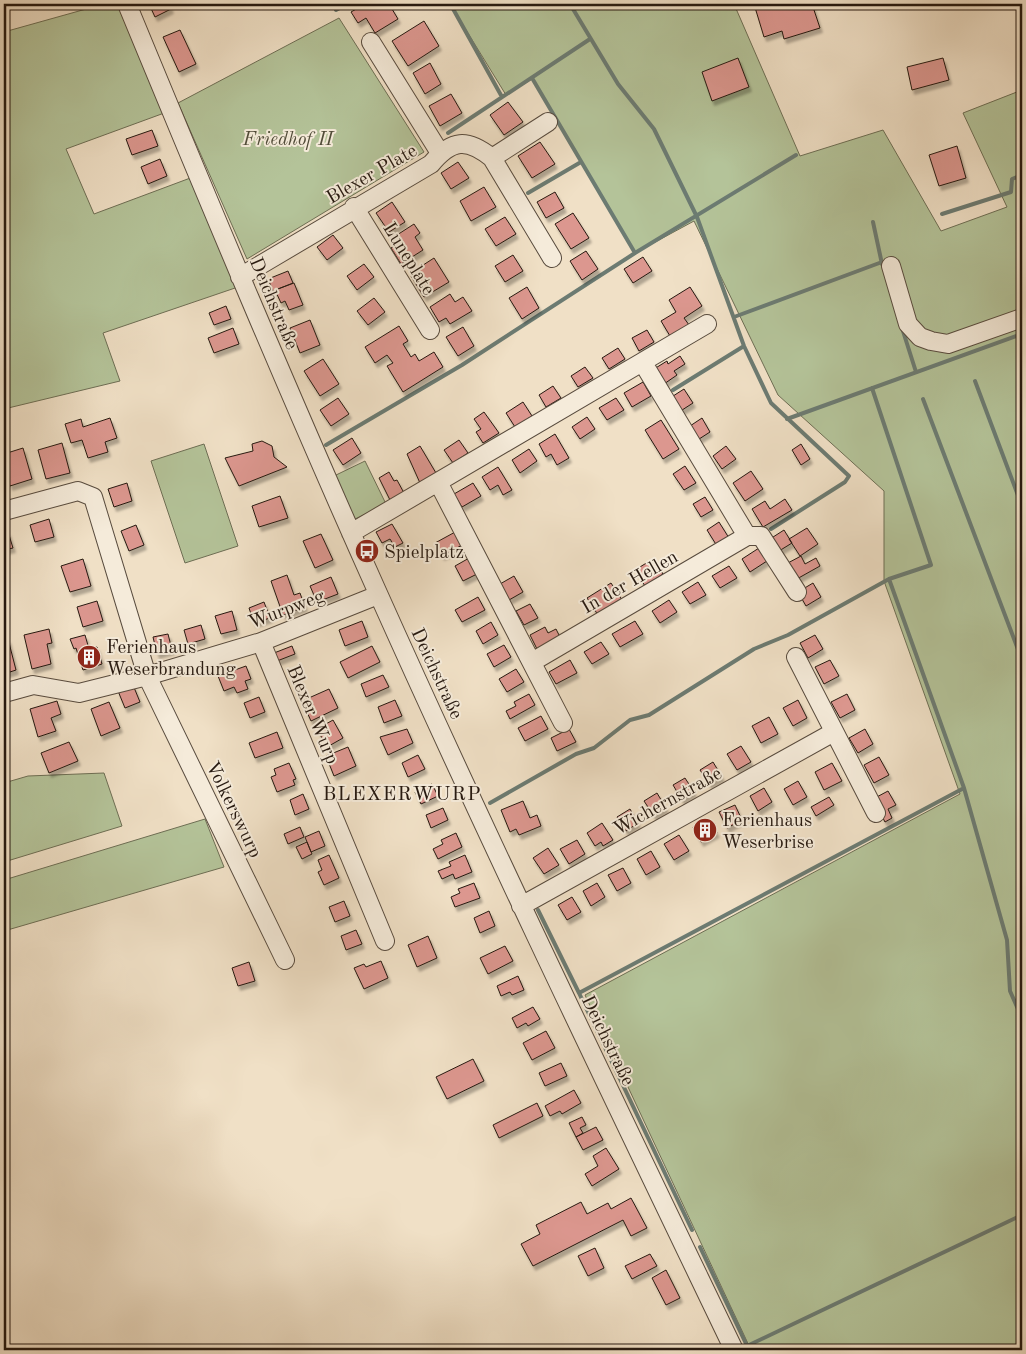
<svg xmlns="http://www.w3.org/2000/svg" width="1026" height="1354" font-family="'Old Standard TT',serif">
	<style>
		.green { fill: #b4c399; stroke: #6d6e54 }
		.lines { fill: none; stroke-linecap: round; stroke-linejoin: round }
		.stream { stroke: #6c7b72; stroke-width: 4 }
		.building { fill: #dc978f; stroke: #261910; filter: url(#shadow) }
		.minor-casing { stroke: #584b3e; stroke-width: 20 }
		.minor { stroke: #f5ebda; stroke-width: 18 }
		.labels { text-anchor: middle; stroke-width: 4; stroke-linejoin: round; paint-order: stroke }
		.park-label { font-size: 19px; font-style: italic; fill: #514c39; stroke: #f5ebda }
		.street-label { font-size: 19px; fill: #261910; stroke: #f5ebda }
		.poi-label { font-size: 19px; fill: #261910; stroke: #f5ebda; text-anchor: start }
		.neighbourhood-label { font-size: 20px; letter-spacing: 1px; fill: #261910; stroke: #f5ebda }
	</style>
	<defs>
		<filter id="shadow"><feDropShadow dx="2.5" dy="4.5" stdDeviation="1" flood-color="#0004"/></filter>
	</defs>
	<rect width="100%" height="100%" fill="#f0e0c6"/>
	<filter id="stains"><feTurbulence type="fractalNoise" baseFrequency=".004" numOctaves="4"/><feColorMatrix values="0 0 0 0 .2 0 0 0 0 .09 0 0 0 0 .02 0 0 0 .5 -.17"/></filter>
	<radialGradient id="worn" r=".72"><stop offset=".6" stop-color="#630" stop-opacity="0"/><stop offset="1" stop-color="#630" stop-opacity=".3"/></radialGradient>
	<path class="green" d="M104 4H121L167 112 66 149 94 214 193 177 238 287 103 333 120 381 4 409V32Z
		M450 4H734L800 156 883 130 941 231 1007 207 963 113 1022 90V1350H751L585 995 960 794 884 581V491L778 395 694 221 635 253 532 79 506 95Z
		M339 18 424 152 247 259 178 103Z
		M204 444 238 546 185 563 151 461Z
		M365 461 386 504 355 519 334 476Z
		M104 773 122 826 4 862V783L28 776Z
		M205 819 224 867 4 931V880Z"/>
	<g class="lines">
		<path class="stream" d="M457 4 452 7 502 97
			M570 4 618 84 654 129 697 217 744 346 771 403 849 476 845 482 771 529
			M336 10 347 4
			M532 78 635 253
			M448 133 590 39
			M528 193 581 162
			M942 214 1011 192 1012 179 1022 175
			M873 222 882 264
			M734 317 882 262
			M902 328 916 372
			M975 381 1022 506
			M673 390 744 346
			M923 399 1022 660
			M787 419 1022 334
			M326 445 462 365 635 253 796 155
			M889 579 964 788 1007 940 1010 991 1022 1018
			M490 803 576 754 594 748 630 720 649 715 754 649 788 635 889 579 931 565 872 388
			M538 910 579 993
			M692 1230 579 993 964 788
			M700 1247 749 1350
			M747 1346 1022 1215"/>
	</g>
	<path class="building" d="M149 4H169L171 9 155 17Z
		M365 4H371L373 6 377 4H389L398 19 375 33 366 18 358 23 351 12Z
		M754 4H812L820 28 784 39 782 31 764 37Z
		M424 21 439 46 408 66 392 41Z
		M180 30 196 64 179 72 163 37Z
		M738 58 749 87 712 101 702 72Z
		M943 58 949 80 912 90 907 67Z
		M430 63 441 84 425 94 413 73Z
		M451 94 462 113 440 126 429 106Z
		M508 102 523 122 504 135 490 115Z
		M152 130 158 146 132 155 126 139Z
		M540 142 555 164 532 178 518 156Z
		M957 146 966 178 939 186 929 155Z
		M160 159 167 176 148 184 141 167Z
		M458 162 469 178 451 189 441 173Z
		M484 187 496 207 471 221 460 201Z
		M555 192 564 208 546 218 537 202Z
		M392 202 405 222 389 232 376 213Z
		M573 213 589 238 571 249 555 224Z
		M505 217 516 234 496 246 485 229Z
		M414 224 420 233 415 237 423 250 401 264 391 248 401 241 397 235Z
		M333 235 343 248 327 260 317 247Z
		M586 251 598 269 582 280 570 261Z
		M513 255 523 271 505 282 495 266Z
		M643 257 652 271 633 283 624 269Z
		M434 258 449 282 424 297 411 276 419 272 417 269Z
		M364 264 374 277 357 290 347 276Z
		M288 271 293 283 273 291 268 279Z
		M294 283 303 305 289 310 285 301 281 303 275 290Z
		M527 287 539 308 522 319 509 298Z
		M690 287 702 306 684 318 692 329 673 341 661 321 676 312 669 300Z
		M450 294 455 302 463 297 472 311 450 324 446 318 439 322 430 307Z
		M374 298 385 312 368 325 357 311Z
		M226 306 231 319 214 325 209 313Z
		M310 320 320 345 300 353 290 328Z
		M399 326 408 341 403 344 411 357 415 354 419 361 434 352 443 367 403 392 387 366 393 363 387 355 375 363 365 347Z
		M463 327 474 346 458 356 446 337Z
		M233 328 239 344 214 353 208 338Z
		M647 330 654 342 639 351 632 338Z
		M618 348 625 359 609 369 602 358Z
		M680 356 685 364 674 371 677 375 664 384 654 369 667 361 668 364Z
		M323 359 339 384 320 396 304 371Z
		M585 367 593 378 578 387 571 376Z
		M643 382 651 396 632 407 624 393Z
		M553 386 561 398 546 407 539 395Z
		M684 389 693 403 679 412 670 398Z
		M338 398 349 414 331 426 320 410Z
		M616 398 624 410 607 420 599 408Z
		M523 402 532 416 515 427 506 413Z
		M484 412 499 433 483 443 476 432 481 429 474 419Z
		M587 417 595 429 580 439 572 427Z
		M110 418 117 438 105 442 108 452 88 458 82 440 71 443 65 424 81 419 83 427Z
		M702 418 710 432 696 441 687 428Z
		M661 420 679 449 663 459 645 430Z
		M555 434 569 458 557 465 551 454 546 457 539 444Z
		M352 438 361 453 343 465 333 450Z
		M459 440 468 453 453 463 444 450Z
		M262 441 272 446 274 457 287 467 239 486 225 458 253 451 252 444Z
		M62 443 70 473 46 479 38 450Z
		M801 444 810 459 801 465 792 450Z
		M420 446 436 473 420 483 407 454Z
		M726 446 736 459 722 469 713 456Z
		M23 448 32 479 10 486 4 466V454Z
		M529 449 537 461 520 473 512 460Z
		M685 466 696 483 684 490 673 474Z
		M498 467 512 490 503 495 498 485 490 490 482 477Z
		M751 471 763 489 745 501 733 483Z
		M389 472 394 481 397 480 404 493 390 500 379 478Z
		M127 483 132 501 114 507 108 489Z
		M473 483 481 496 462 507 454 494Z
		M280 496 288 518 259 527 252 506Z
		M705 497 713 510 701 517 693 504Z
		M785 499 792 510 763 527 752 509 765 501 770 509Z
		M49 519 54 537 35 542 30 525Z
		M719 522 729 538 717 546 707 530Z
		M392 524 403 543 395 547 390 539 382 543 376 532Z
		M136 525 144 545 129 551 121 531Z
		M807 528 818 544 800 556 789 539Z
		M784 530 792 543 779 551 770 539Z
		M457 531 464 544 442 556 435 543Z
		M8 532 13 548 4 550V533Z
		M321 534 333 560 315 568 303 541Z
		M759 548 767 561 750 572 742 559Z
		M801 556 805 564 816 558 820 566 795 580 786 564Z
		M471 557 479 573 463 581 455 566Z
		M83 559 91 586 70 592 61 566Z
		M653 559 663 574 645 586 635 570Z
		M729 566 737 578 720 588 712 576Z
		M287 575 294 595 300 593 305 607 283 615 271 581Z
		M514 576 523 592 509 600 500 584Z
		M331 577 338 594 317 602 310 586Z
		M698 582 706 595 690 604 682 592Z
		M611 583 622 600 598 615 587 598Z
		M813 583 821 597 806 606 798 592Z
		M478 597 485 610 462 622 455 610Z
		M669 600 677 612 660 623 652 611Z
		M97 601 103 621 83 627 77 607Z
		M264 602 270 618 254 623 249 608Z
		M530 604 538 618 524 625 516 611Z
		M232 611 237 630 221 634 215 616Z
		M362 621 368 637 345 646 339 630Z
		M635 621 643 634 620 647 612 634Z
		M491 622 498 635 483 644 476 631Z
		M201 625 205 639 188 644 184 630Z
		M545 627 548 633 556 629 561 639 538 651 530 635Z
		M49 629 52 643 47 644 51 664 32 669 24 635Z
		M168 634 172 650 157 654 153 637Z
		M85 635 89 649 97 647 102 664 83 670 76 648 74 649 70 639Z
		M815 635 823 649 808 658 800 643Z
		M8 639 16 670 4 674V640Z
		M601 642 609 654 592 664 584 652Z
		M504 645 511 657 494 667 487 654Z
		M292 646 295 654 277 661 274 653Z
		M372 646 380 662 348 678 340 662Z
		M570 660 577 673 556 684 549 672Z
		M830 660 839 676 824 684 815 667Z
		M246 666 251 679 245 681 248 689 237 693 234 687 224 691 218 676Z
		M516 669 524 682 507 692 499 679Z
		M383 675 389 687 366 697 361 684Z
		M133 685 140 702 125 708 118 691Z
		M329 689 338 708 311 721 302 701Z
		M529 694 535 705 510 719 506 711 516 706 514 702Z
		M847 694 855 710 840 718 831 702Z
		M259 697 265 712 250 718 244 703Z
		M395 700 402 716 384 723 378 707Z
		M798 700 807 718 793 726 783 708Z
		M57 701 61 714 51 718 56 731 38 737 30 709Z
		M109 702 120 728 101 736 91 709Z
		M541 716 548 729 525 741 518 728Z
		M769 717 778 734 761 743 752 726Z
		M333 720 343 738 327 747 317 729Z
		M407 729 413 743 388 755 380 737Z
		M569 729 576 742 557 751 551 738Z
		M865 729 873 744 858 753 849 738Z
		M277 732 283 748 255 758 249 743Z
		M69 742 78 761 49 773 41 753Z
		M741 746 751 762 737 770 727 754Z
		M348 747 356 766 334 776 326 756Z
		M418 755 425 769 408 777 402 763Z
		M879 757 889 775 874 783 864 765Z
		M713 762 722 777 709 784 700 770Z
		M289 763 296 779 293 780 295 785 277 792 271 777 276 775 274 769Z
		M832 763 842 781 824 790 815 772Z
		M685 778 694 792 682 800 673 785Z
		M798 781 807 797 793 805 784 789Z
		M432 784 438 796 421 804 415 792Z
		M764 788 772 802 758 811 750 796Z
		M888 791 896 805 888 809 892 818 885 822 873 799Z
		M657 793 666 808 654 816 644 801Z
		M303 794 309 809 295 815 290 800Z
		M829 797 834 805 816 816 811 807Z
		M523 801 530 818 537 815 541 826 519 835 516 829 510 832 501 810Z
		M735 805 742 820 727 828 719 812Z
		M443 808 448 820 431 828 426 815Z
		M630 809 638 823 626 831 617 817Z
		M708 819 717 833 701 842 693 827Z
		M602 823 613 840 603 846 601 842 595 846 587 833Z
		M300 827 304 837 288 844 284 834Z
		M319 831 325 846 311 852 305 837Z
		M456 833 462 847 438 859 433 849 443 844 441 840Z
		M679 835 689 851 674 860 664 844Z
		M577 840 585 854 569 864 560 849Z
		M307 842 312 854 302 859 296 847Z
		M548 848 559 865 544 874 533 858Z
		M651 851 660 867 646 875 637 859Z
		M329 855 339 878 324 885 318 872 322 870 318 860Z
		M465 855 472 872 455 879 453 874 442 879 438 871 451 866 449 862Z
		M623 868 631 883 617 891 608 875Z
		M474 883 480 898 455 907 451 897 460 893 458 889Z
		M597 883 605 897 591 906 583 891Z
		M572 897 581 912 567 920 558 905Z
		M344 901 350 916 335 922 329 907Z
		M489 911 495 926 480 933 474 918Z
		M356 930 362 944 346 950 341 936Z
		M428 936 437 958 417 967 408 945Z
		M505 946 513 961 488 974 480 958Z
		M381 961 388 978 364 989 354 968 364 964 366 967Z
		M249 962 255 981 238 986 232 968Z
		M518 976 524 990 512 995 510 992 501 996 497 986Z
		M533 1007 540 1019 528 1026 526 1023 517 1028 512 1018Z
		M546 1031 555 1048 532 1060 523 1043Z
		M473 1059 484 1081 447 1099 436 1077Z
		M561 1063 567 1076 545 1086 539 1073Z
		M574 1090 581 1103 562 1114 560 1111 550 1116 545 1106Z
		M537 1103 543 1116 499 1138 493 1125Z
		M582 1117 586 1125 580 1128 583 1133 576 1137 569 1123Z
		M596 1127 603 1140 583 1150 576 1137Z
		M606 1148 619 1169 592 1186 585 1174 598 1166 593 1156Z
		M631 1198 647 1228 631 1236 623 1220 533 1266 521 1244 540 1234 536 1225 581 1202 587 1214 608 1203 611 1209Z
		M595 1248 604 1268 588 1276 578 1256Z
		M650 1254 657 1266 632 1279 625 1266Z
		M666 1270 680 1298 666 1305 652 1278Z"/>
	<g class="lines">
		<g class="minor-casing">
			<path id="minor" d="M127 4C208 200 290 397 377 591 491 846 613 1098 734 1350
				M371 42 440 153
				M492 158 552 258
				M354 207 430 330
				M891 266 908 324 920 337 931 341 948 344 1022 318
				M240 277 431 164C452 139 467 138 492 158L548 122
				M643 363 747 536H761L797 592
				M438 482 563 723
				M4 511 78 491 93 497 147 676 285 960
				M351 533 707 324
				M261 642 385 941
				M796 657 876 813
				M532 662 747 536
				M4 693 33 685 79 693 147 676 261 642 378 595
				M521 906 834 732"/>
		</g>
		<use href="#minor" class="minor"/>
	</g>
	<defs>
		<g id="bus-disc" transform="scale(1.25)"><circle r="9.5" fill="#8f2418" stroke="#f5ebda"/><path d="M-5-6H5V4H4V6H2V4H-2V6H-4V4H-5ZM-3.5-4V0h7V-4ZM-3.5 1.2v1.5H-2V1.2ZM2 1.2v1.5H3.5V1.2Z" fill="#fff"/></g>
		<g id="building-disc" transform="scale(1.25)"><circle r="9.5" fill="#8f2418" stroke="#f5ebda"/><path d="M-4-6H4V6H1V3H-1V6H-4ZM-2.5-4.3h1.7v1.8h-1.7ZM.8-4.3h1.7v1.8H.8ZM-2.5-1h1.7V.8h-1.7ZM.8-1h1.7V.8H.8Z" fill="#fff"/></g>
	</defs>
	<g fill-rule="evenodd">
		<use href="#bus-disc" x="367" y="551"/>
		<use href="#building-disc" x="89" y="657"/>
		<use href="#building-disc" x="705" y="830"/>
	</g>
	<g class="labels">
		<g class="park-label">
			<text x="288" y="145">Friedhof II</text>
		</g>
		<g class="street-label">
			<text transform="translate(371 173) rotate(-30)" y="7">Blexer Plate</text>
			<text transform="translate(410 258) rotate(58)" y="7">Luneplate</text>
			<text transform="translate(275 303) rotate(67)" y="7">Deichstraße</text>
			<text transform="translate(629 581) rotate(-30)" y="7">In der Hellen</text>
			<text transform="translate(286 608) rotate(-21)" y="7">Wurpweg</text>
			<text transform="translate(438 673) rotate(65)" y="7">Deichstraße</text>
			<text transform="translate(314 714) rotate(67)" y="7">Blexer Wurp</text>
			<text transform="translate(667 800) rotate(-29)" y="7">Wichernstraße</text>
			<text transform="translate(235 809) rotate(64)" y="7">Volkerswurp</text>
			<text transform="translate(609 1040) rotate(64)" y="7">Deichstraße</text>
		</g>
		<g class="poi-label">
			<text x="384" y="558">Spielplatz</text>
			<text x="106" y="653">Ferienhaus<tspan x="106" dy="22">Weserbrandung</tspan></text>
			<text x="722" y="826">Ferienhaus<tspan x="722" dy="22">Weserbrise</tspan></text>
		</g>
		<g class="neighbourhood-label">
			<text x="402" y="800">BLEXERWURP</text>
		</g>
	</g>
	<rect width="1026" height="1354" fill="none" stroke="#f0e0c6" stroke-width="20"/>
	<rect x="5" y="5" width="1016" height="1344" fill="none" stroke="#261910" stroke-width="2.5"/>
	<rect x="10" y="10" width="1006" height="1334" fill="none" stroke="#261910"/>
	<rect width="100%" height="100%" filter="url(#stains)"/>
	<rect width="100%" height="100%" fill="url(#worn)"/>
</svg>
